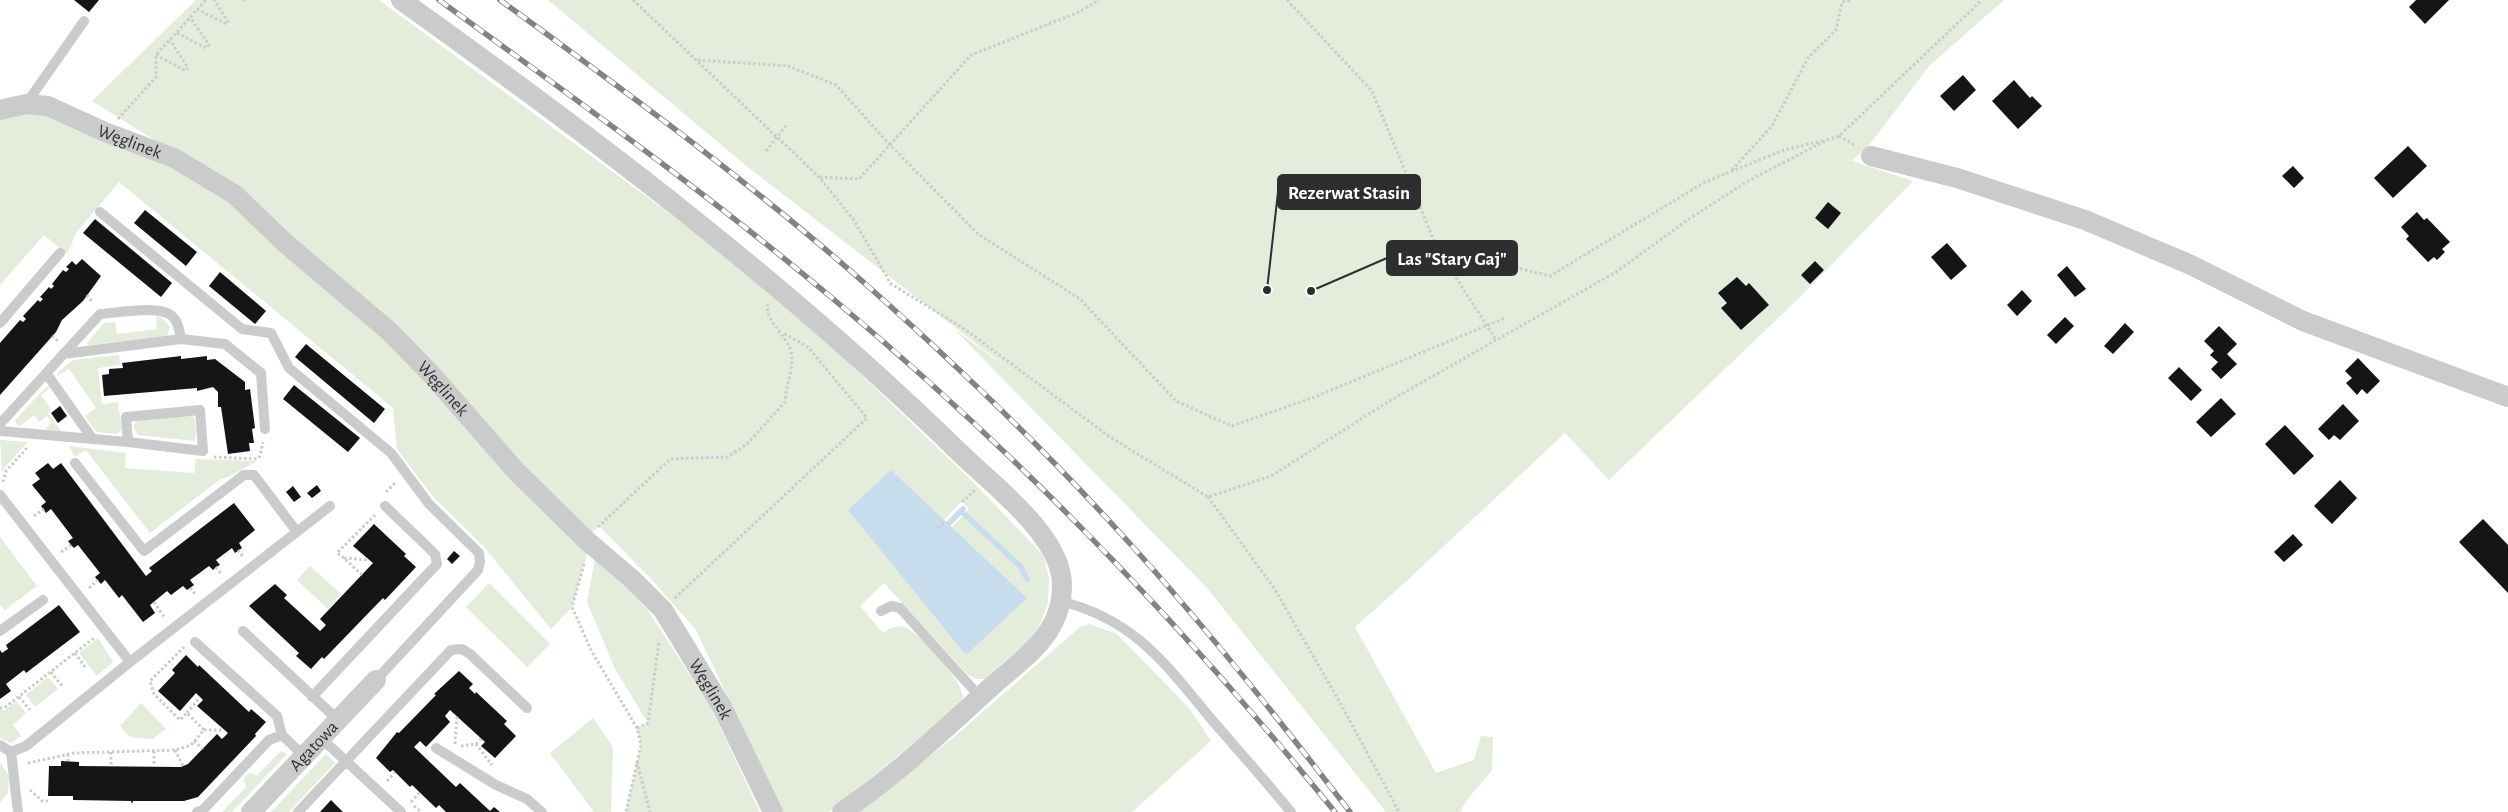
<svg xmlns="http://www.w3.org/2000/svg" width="2508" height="812" font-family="'Alegreya Sans',sans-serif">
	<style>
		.green { fill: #e4ecdc; fill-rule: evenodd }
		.water { fill: #c7dded }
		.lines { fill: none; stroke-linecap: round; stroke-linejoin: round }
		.stream { stroke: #c7dded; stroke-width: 5.5 }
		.building { fill: #151515 }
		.path { stroke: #cbcbcb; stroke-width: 3; stroke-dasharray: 2.5 2.5; stroke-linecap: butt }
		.lane { stroke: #cbcbcb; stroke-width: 10 }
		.street { stroke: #cbcbcb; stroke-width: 20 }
		.rail-casing { stroke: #838383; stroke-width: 5.5 }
		.rail { stroke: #fff; stroke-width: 4; stroke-dasharray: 11; stroke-linecap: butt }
		.labels { text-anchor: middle; stroke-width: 5; stroke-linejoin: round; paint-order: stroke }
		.street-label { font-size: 18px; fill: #2e2e2e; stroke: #fff }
		.leader { fill: none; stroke: #2e2e2e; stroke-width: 2 }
		.callout-dot { fill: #2e2e2e; stroke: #fff; stroke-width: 2 }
		.callout { fill: #2e2e2e; stroke: #2e2e2e; stroke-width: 2 }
		.callout-label { font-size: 19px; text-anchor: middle; font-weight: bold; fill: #fff }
	</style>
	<rect width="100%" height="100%" fill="#fff"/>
	<path class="green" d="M196 0H379L734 261 820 335 973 482 1043 555 1049 577 1048 603 1040 625 1027 642 984 679H977L968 675 884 583 860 606 883 633C890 628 896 625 904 627 920 632 964 682 963 698L939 722 829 812H782L696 630 653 581 599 526 585 539 590 543 572 607 551 629 484 547 434 498 397 449 393 408 119 182 76 233 67 254 44 235 0 285V115L38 106 158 142 92 101ZM891 470 944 520 962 501 969 509 952 527 1027 598Z
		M548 0H2004L1930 65 1870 144 1852 161 1913 181 1798 299 1609 480 1565 433 1399 588 1355 627 1436 773 1474 760 1481 736 1493 737 1492 770 1467 800 1460 812H1386L1207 588 954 329 1014 373 749 168Z
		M156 317H161L170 327 167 336 89 345 87 343 104 323 115 322 117 334 157 329Z
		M119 355 120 365 98 368 102 404 118 402 122 430 117 434 96 432 85 416 96 408 69 369 57 376 58 372 73 360Z
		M47 386 50 388 41 395 51 410 48 413 61 431 44 429 52 423 47 416 39 422 34 415 20 426 16 424 15 420Z
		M192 415 195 419 196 437 194 441 138 435 133 426 137 421Z
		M0 440 28 442 4 468 2 474Z
		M69 446 126 453 125 468 194 473 196 459 255 461 256 462C243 468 233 476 219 480L150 533 86 450 75 457Z
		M0 537 37 586 5 610 0 604Z
		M596 553 647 609 710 706 760 812H626L641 745 637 728 648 723 615 669 587 602Z
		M310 566 341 594 328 609 297 580Z
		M489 583 550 644 527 667 466 607Z
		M1089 624 1117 634 1189 708 1211 741 1132 812H859L954 737 1080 627Z
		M98 638 113 662 97 676 79 653Z
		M48 677 58 689 35 707 26 695Z
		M16 701 26 713 13 725 21 736 11 743 0 738V710H5Z
		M141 703 166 729 152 739 130 737 120 726Z
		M593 718 613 747 611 812H594L550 753Z
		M281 751 287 754 232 812H222L247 786 243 781 246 775 252 773 256 776Z
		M326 754 335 763 289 812H271Z
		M0 762 9 776 8 793 0 803Z"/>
	<path class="water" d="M891 470 1027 598 966 655 848 510Z"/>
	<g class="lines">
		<path class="stream" d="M961 511 1021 567 1027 579
			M948 524 963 509"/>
	</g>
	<path class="building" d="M74 0H99L89 12Z
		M2416 0H2449L2425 24 2409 7Z
		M1963 75 1976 90 1954 111 1940 96Z
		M2014 80 2030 98 2032 96 2042 106 2018 129 1992 101Z
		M2408 146 2427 166 2393 198 2374 178Z
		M2293 166 2304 178 2294 188 2282 176Z
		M1828 202 1841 213 1828 229 1815 218Z
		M145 210 197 252 186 266 134 223Z
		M2417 212 2424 220 2427 218 2450 242 2442 249 2445 252 2437 260 2434 257 2428 262 2406 239 2409 236 2401 227Z
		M95 219 172 283 161 297 83 233Z
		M1947 243 1967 266 1951 280 1931 257Z
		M82 259 101 276 96 283 83 301 62 320 56 332 0 395V343L20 320 23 322 26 319 23 316 38 300 40 302 43 299 40 297 49 287 51 289 54 286 52 284 63 270 66 272 69 269 66 267 72 261 76 265Z
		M1815 261 1824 270 1810 284 1801 275Z
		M2067 266 2086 289 2075 297 2057 275Z
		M220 272 266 311 255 324 209 286Z
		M1737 277 1746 286 1749 283 1769 305 1741 330 1721 308 1727 303 1718 293Z
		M2022 290 2032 301 2017 316 2007 305Z
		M2065 317 2074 326 2056 344 2047 335Z
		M2125 323 2134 332 2113 354 2104 346Z
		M2219 326 2237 344 2227 354 2237 364 2221 379 2211 369 2218 362 2210 355 2214 351 2204 341Z
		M306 344 385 409 374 423 295 357Z
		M181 356V359L207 356V360L215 359 245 382V390L250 389 255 428 252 429 254 443H249L250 451 228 454 221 407H218V392L213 387 197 391V388L104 396 102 375 109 374V369L123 368 122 363Z
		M2358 358 2380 381 2367 394 2362 389 2357 395 2346 383 2352 378 2345 371Z
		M2179 367 2202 390 2191 401 2168 378Z
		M294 385 360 438 348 452 283 399Z
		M2221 398 2236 414 2211 437 2196 422Z
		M2343 404 2359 421 2340 440 2334 435 2329 440 2318 429Z
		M60 406 67 416 58 423 51 413Z
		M2285 425 2314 456 2294 475 2265 444Z
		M48 463 53 469 61 463 146 576 152 571 149 568 234 503 255 530 239 543 242 548 235 553 232 548 216 560 220 565 216 567 213 570 209 566 190 580 194 585 187 590 183 586 171 595 167 591 150 605 155 613 143 622 122 595 119 598 105 580 101 584 95 577 100 573 78 545 74 548 71 545 68 541 73 538 51 509 46 513 41 506 46 502 32 485 40 479 35 473Z
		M2340 480 2357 498 2332 524 2314 506Z
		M317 485 321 491 312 498 307 493Z
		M293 486 301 497 294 502 286 492Z
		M2483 519 2508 545V593L2459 542Z
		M374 524 406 554 404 556 416 567 385 600 383 598 324 659 322 657 311 669 296 656 299 653 249 606 275 584 287 595 284 598 320 631 326 625 320 619 373 563 353 546Z
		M2293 534 2303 545 2284 562 2274 552Z
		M454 551 460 556 452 564 447 559Z
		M59 605 80 632 26 673 24 670 6 684 11 691 0 699V650L2 653 8 649 6 645Z
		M186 655 198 667 199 665 249 712 251 709 266 722 255 734 256 736 198 797 184 801H133L132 804 131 801 73 800V796H48L49 766H61V761L79 762V766L181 767 188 764 217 734 222 739 228 733 197 706 203 700 196 693 180 711 158 691 175 673 172 670Z
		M459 671 473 684 469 688 475 694 476 692 507 721 504 724 516 736 495 758 481 746 485 742 450 710 445 716 450 722 426 747 420 741 414 747 456 787 460 783 490 811 494 807 500 812H446L439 805 436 808 412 785 410 787 393 770 390 772 376 758 397 732 399 733 436 695 434 694Z
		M331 800 343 812H320Z"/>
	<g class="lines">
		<path class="path" d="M243 0H248
			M633 0 819 177 853 219 891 284 963 328 1110 437 1208 497 1271 476 1391 400 1616 272 1686 221 1748 181 1827 140 1839 136 1982 0
			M1287 0 1372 91 1437 248 1550 276 1705 182 1784 150 1822 141
			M197 9 226 24 228 22 214 0
			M177 33 206 48 209 45 190 17
			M156 55 186 71 188 68 170 40
			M698 60 788 66 836 85 890 145 978 234 1080 299 1176 401 1232 426 1317 396 1505 318
			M118 119 156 77V55L206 0
			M1839 136 1856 146
			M766 151 787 124
			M1732 170 1772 126 1808 58 1836 30 1842 2 1852 0
			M820 177 859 179 971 55 1079 12 1099 0
			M1437 248 1496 340
			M87 295 93 303
			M52 336 58 341
			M214 457 257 459 260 456 263 442
			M3 482 6 471 27 448
			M386 492 396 482
			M1208 497 1274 588 1343 708 1399 812
			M962 502 975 490
			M34 516 44 509
			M598 527 670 459 728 457 748 443 785 402C786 383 796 364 790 348 785 335 763 317 768 304
			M938 528 945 521
			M238 550 244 558
			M61 552 71 545
			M344 558 337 553 375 515
			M584 564 572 607 592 652 637 728 641 745 626 812
			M216 567 222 575
			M362 575 344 558 369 560
			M89 588 98 580
			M190 588 196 595
			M675 598 867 418 808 347 783 333
			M154 602 165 618
			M75 653 85 667
			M51 672 62 686
			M19 697 30 710
			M0 708H4L94 638
			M187 713 200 697
			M637 728 648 723 659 641
			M204 730H222
			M194 741 203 749
			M455 744 457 716
			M476 744 481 739
			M461 746 476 744 492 765
			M175 750 183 766
			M154 751V766
			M111 752V766
			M68 754V761
			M637 762 650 812
			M28 763 74 753 175 750 191 745 204 730 187 713 180 720 154 694 150 681 184 647
			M387 781 395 772
			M30 790 42 801H48
			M411 802 420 792
			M414 806 421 812"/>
		<path class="lane" d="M26 104 84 21
			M100 212 242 329 271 333 289 368 391 453 429 504 479 553 480 562 478 570 376 680
			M0 323 60 253
			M63 354 181 339 225 344 261 373 265 429
			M46 373 92 438
			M0 424 100 314C117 313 162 304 173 317 179 323 179 331 181 339
			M0 431 128 442 203 451 200 410 126 417 128 442
			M75 463 144 551 244 475H254L297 532
			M0 495 130 662 330 506
			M1060 601C1132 619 1162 659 1207 714 1235 747 1264 779 1291 812
			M881 611 891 606 900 608 980 697
			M0 631 43 600
			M243 631 338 720
			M195 642 277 716 282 735 304 756
			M312 697 437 564 435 554 385 506
			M321 738 401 812
			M0 745 11 752 26 746 130 662
			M436 748 496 785 527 799 542 812
			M11 752 18 812
			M197 812 203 810 269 740 282 735
			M298 812 451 650 462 649 470 654 527 708"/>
		<g class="street">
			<path d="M401 0C597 140 788 285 960 453 993 485 1062 536 1062 585 1062 603 1056 622 1045 636 1031 655 1009 671 992 686 944 730 896 775 842 812"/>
			<path id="s1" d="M0 110 26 104 48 106 105 132 174 158 234 194 285 243 389 331 432 375 515 470 585 539 633 580 663 610 722 707 773 812"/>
			<path d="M1871 156 1957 178 2085 220 2191 265 2303 321 2508 397"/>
			<path id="s2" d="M251 812 376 680"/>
		</g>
		<g class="rail-casing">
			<path id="rail" d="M439 0C572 97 706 192 832 298 1017 452 1184 626 1335 812
				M500 0C626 92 753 184 870 288 954 363 1036 441 1112 524 1197 616 1274 713 1350 812"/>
		</g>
		<use href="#rail" class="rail"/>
	</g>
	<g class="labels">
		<g class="street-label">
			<text dy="6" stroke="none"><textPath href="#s1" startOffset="138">Węglinek</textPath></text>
			<text dy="6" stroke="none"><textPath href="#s1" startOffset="541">Węglinek</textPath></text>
			<text dy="6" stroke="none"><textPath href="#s1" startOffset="946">Węglinek</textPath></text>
			<text dy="6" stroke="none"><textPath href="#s2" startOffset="91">Agatowa</textPath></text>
		</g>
	</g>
	<path class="leader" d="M1267 290L1278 192M1311 291L1387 258"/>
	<g class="callout-dot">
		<circle cx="1267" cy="290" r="5"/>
		<circle cx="1311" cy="291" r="5"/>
	</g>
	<g class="callout">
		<rect x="1278" y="175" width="142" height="34" rx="5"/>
		<rect x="1387" y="241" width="130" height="34" rx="5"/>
	</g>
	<g class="callout-label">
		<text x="1349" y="199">Rezerwat Stasin</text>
		<text x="1452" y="265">Las "Stary Gaj"</text>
	</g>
</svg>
